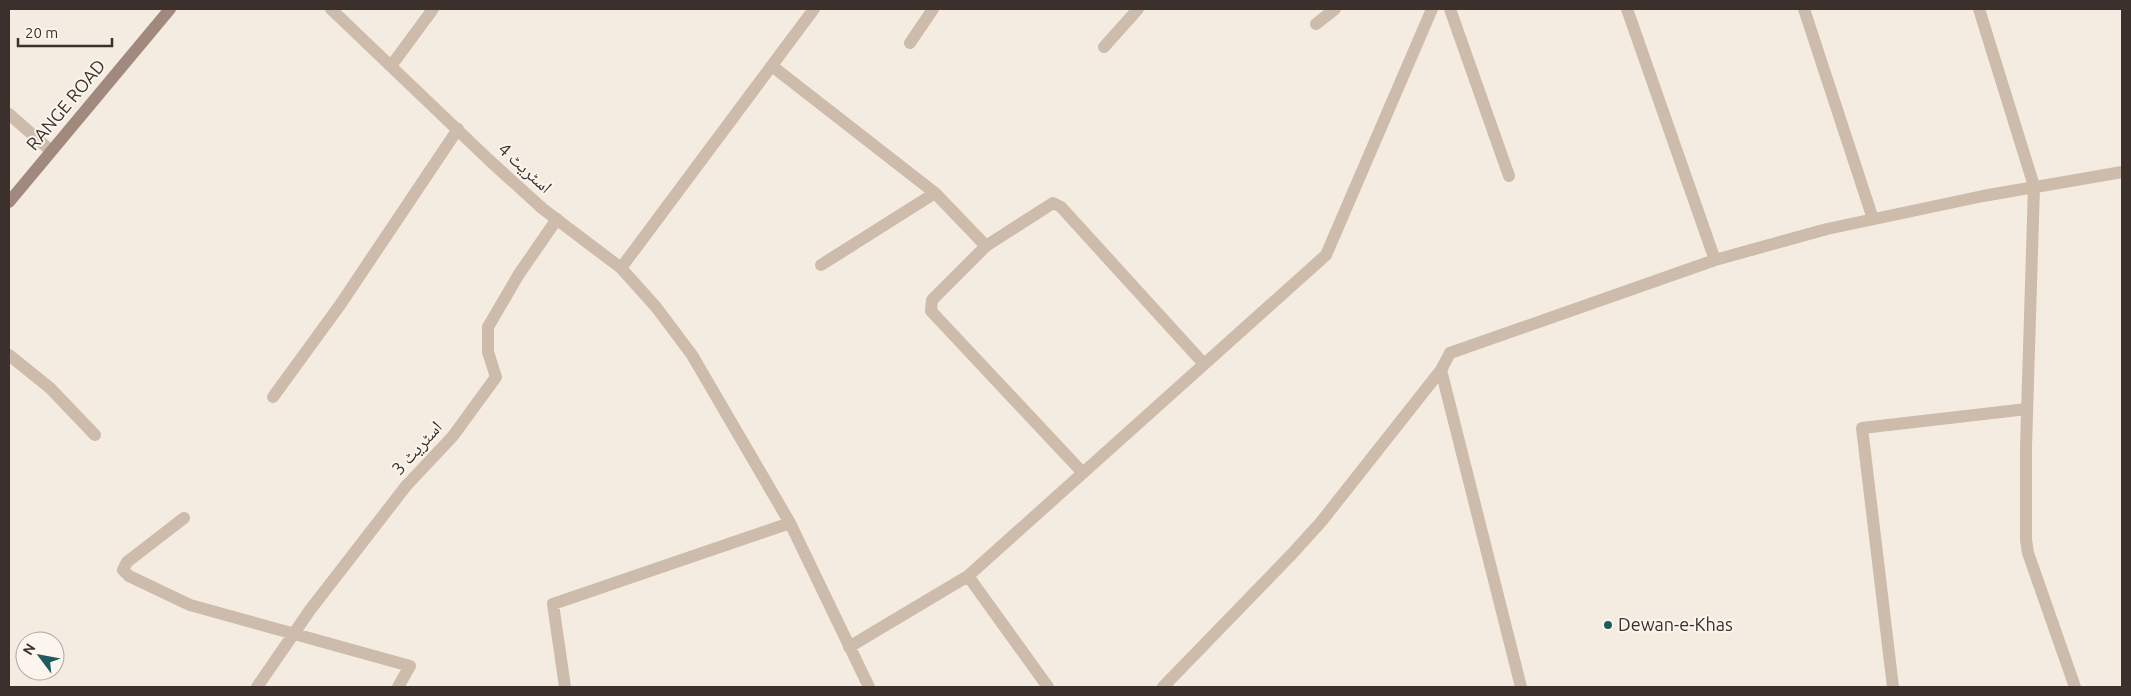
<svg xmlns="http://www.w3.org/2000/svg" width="2131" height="696" font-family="Ubuntu,'Noto Naskh Arabic',sans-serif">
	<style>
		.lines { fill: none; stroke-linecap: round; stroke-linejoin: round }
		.lane { stroke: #cdbbac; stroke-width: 12 }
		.street { stroke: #cdbbac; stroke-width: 12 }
		.secondary { stroke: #a18a7d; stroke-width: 12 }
		.poi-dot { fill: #1f5a5e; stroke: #fbf5ee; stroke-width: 2 }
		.labels { text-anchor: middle; stroke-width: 4; stroke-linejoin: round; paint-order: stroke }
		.street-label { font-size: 18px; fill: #3b302b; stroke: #fbf5ee }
		.poi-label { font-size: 18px; fill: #3b302b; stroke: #fbf5ee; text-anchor: start }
	</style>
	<rect width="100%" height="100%" fill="#f4ebe1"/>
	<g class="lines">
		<path class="lane" d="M1441 370 1521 687"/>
		<path class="street" d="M331 9 489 160 543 209 621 268 656 307 692 355 790 523 869 687
			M1450 9 1509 176
			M1627 9 1715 260
			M1804 9 1873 219
			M1979 9 2034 186 2026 447V540L2028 553 2075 687
			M1316 24 1335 9
			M910 43 933 9
			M1104 47 1138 9
			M391 66 433 9
			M772 66 935 193 986 246
			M9 114 50 150
			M821 265 935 193
			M621 268 814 9
			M9 355 50 388 95 435
			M273 397 340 305 458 129
			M1083 473 931 311 932 300 986 246 1053 203 1061 207 1204 364
			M184 518 127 562 123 570 129 576 190 605 410 666 398 687
			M968 576 1326 255 1432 9
			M849 647 968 576 1048 687
			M257 687 310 610 406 486 453 436 496 377 488 352V327L519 274 557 219
			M565 687 553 604 790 523
			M1163 687 1291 555 1321 522 1441 370 1450 353 1715 260 1827 229 1983 196 2122 172
			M1893 687 1862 428 2027 409"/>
		<path class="secondary" d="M9 202 170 9"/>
	</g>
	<circle class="poi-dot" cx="1608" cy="625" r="5"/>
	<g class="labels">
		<g class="street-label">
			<text transform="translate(66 105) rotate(-50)" y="6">RANGE ROAD</text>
			<text transform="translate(525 168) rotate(42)" y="6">اسٹریٹ 4</text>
			<text transform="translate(417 448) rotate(-48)" y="6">اسٹریٹ 3</text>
		</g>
		<g class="poi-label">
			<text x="1618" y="631">Dewan-e-Khas</text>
		</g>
	</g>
	<rect width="2131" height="696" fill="none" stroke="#3b302b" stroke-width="20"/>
	<g transform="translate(40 656) rotate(302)"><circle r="24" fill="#fbf5ee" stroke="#aea6a0"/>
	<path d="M0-4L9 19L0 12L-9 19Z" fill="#1f5a5e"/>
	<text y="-8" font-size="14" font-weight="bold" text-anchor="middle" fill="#3b302b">N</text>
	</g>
	<path d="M18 38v8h94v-8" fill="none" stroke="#3b302b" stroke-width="2.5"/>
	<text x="25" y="38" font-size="15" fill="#3b302b" stroke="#fbf5ee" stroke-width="4" paint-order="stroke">20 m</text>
</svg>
